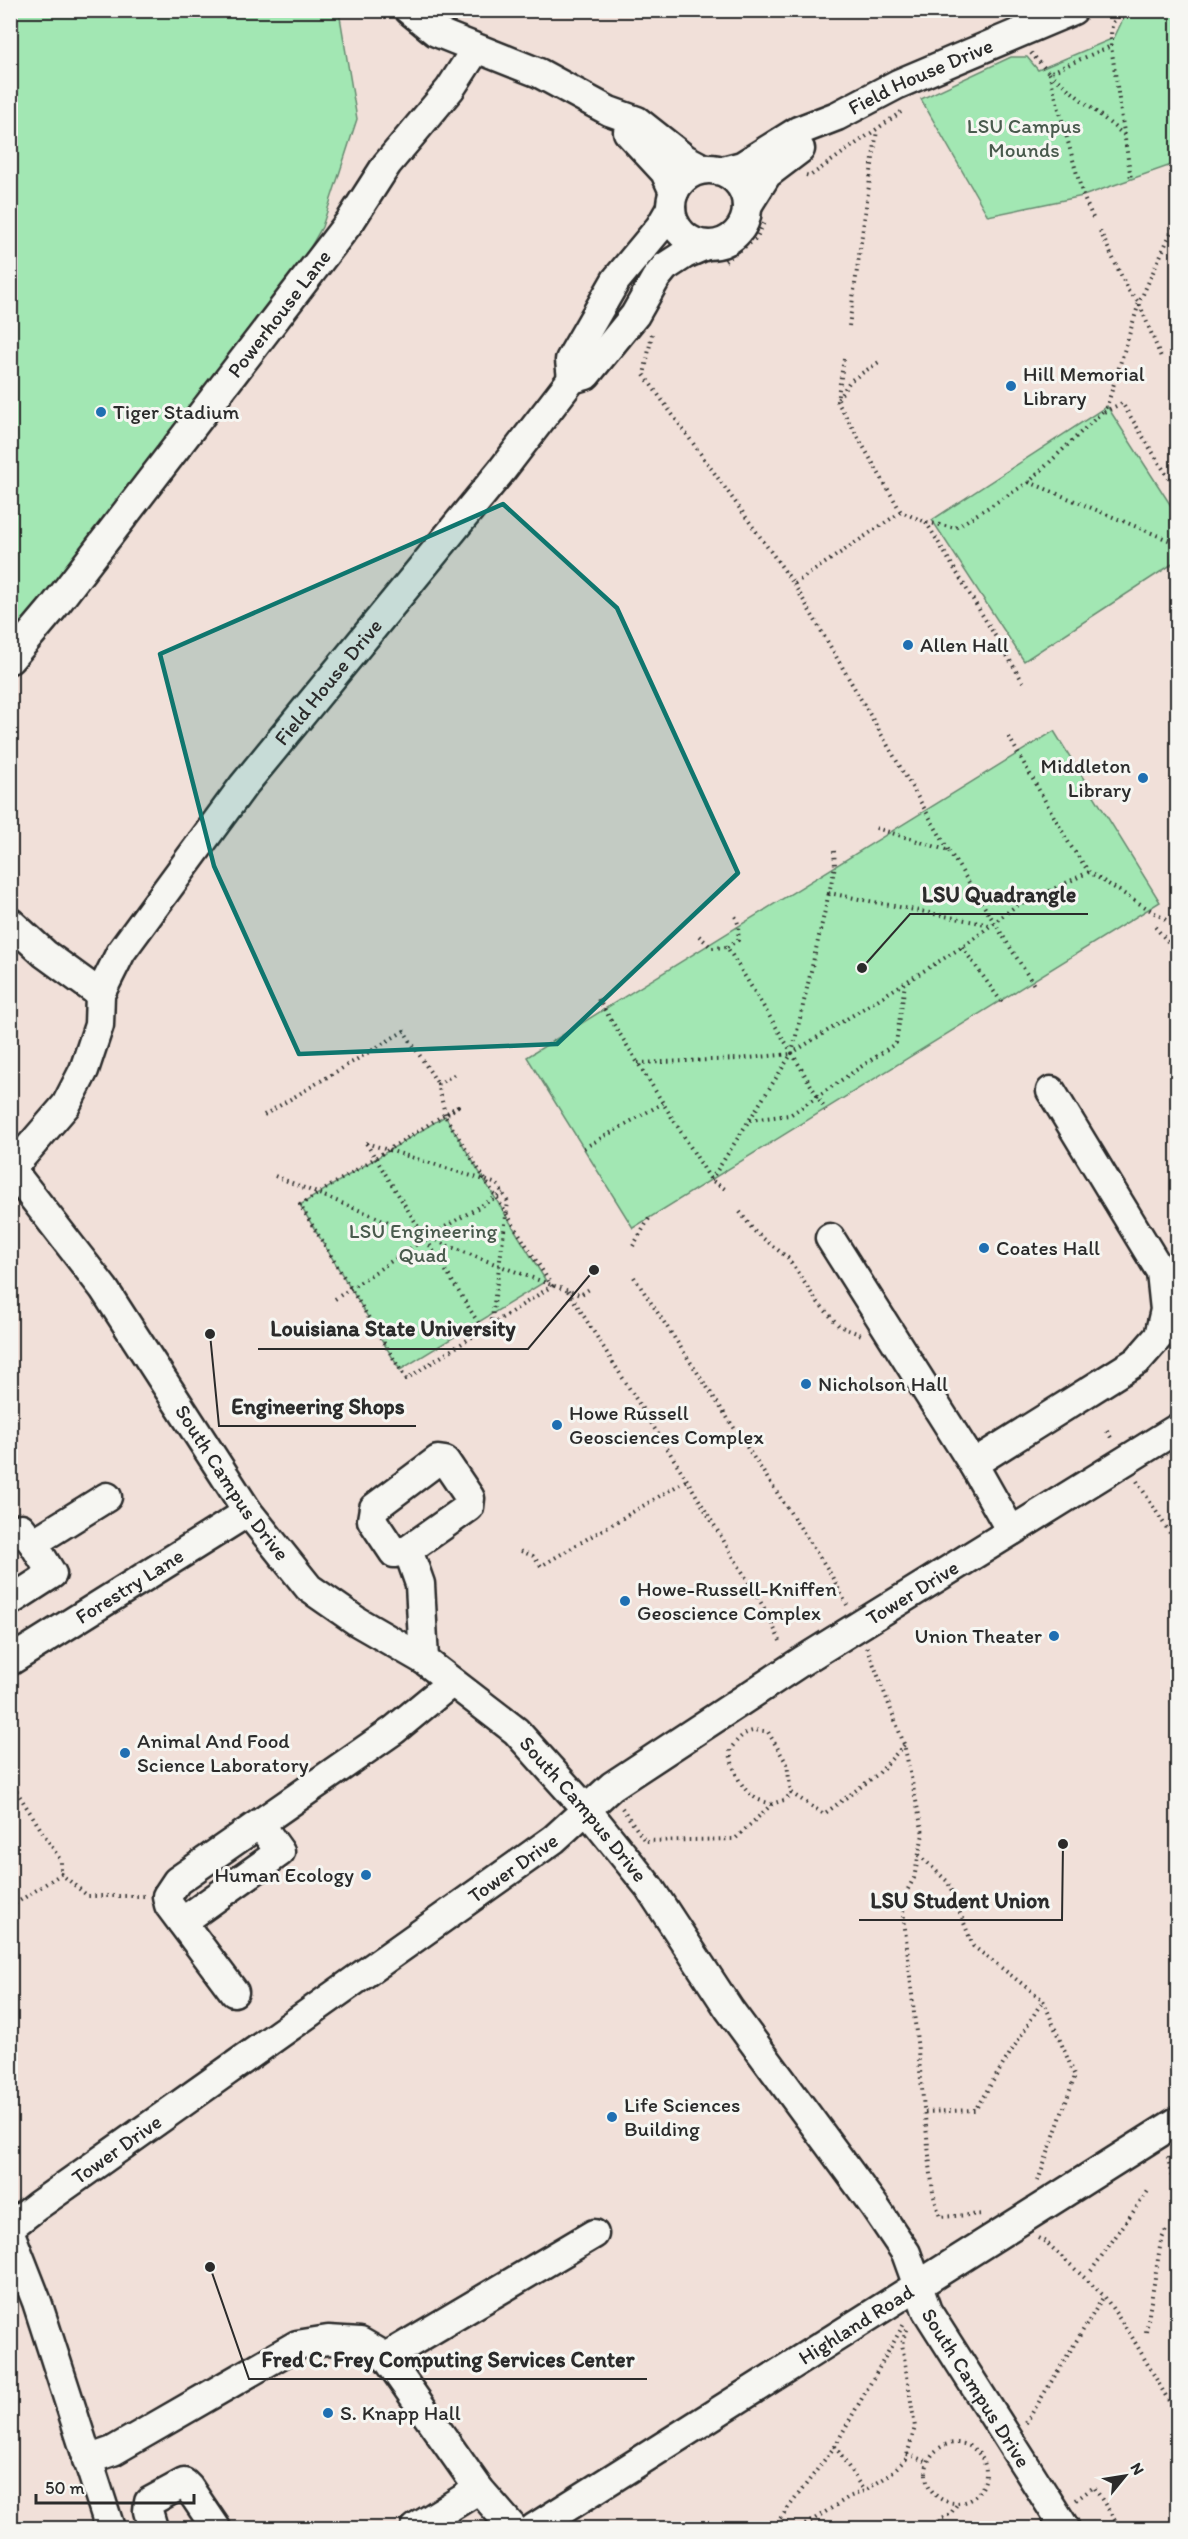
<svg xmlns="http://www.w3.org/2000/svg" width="1188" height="2539" font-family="Itim,sans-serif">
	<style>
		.green { fill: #a2e7b3; stroke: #66896f; stroke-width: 1.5 }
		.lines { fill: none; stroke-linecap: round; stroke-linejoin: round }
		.minor-casing { stroke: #2b2b2b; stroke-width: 33 }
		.path { stroke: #2b2b2b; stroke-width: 4; stroke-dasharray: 1.5 4.5; stroke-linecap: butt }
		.minor { stroke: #f6f6f2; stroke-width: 28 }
		.marked { fill: #0f766e; fill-opacity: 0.2; stroke: #0f766e; stroke-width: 4.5; stroke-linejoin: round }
		.poi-dot { fill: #1f6fb2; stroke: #f6f6f2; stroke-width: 2 }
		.labels { text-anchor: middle; stroke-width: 6; stroke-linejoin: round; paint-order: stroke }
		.street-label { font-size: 21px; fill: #2b2b2b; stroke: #f6f6f2 }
		.park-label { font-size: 21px; fill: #495a4d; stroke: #f6f6f2 }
		.poi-label { font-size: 21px; fill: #2b2b2b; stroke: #f6f6f2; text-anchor: start }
		.leader { fill: none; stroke: #2b2b2b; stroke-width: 2 }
		.callout-dot { fill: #2b2b2b; stroke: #f6f6f2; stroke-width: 2 }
		.callout-label { font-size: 22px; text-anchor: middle; font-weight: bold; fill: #2b2b2b; stroke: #f6f6f2; stroke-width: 6; stroke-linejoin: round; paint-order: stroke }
	</style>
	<rect width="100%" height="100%" fill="#f1e0d9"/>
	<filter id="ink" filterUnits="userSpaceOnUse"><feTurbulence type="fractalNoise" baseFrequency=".0167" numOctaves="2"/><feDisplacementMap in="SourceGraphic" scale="12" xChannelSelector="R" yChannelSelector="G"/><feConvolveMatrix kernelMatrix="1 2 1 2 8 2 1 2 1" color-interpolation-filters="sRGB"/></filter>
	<g filter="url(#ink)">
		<path class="green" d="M11 11H339L357 119 322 227 303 260 11 642Z
			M1136 11H1177V163L1083 196 988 216 921 99 1011 57H1027L1038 70 1114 38 1125 15Z
			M1107 406 1177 515V561L1024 661 932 520Z
			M1054 731 1160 902 633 1228 527 1057Z
			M445 1116 546 1281 400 1370 300 1205Z"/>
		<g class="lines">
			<g class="minor-casing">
				<g id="minor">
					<path d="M409 10 436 32 539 73 609 111 637 121 685 159 704 169"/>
					<path d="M628 132 665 172 674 192"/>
					<circle cx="709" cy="207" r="38"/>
					<path id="s1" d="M723 171 742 166 798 131 837 116 898 84 1073 10"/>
					<path d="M747 206 767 174 800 149"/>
					<path d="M572 379 570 360 616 280 660 227 671 208"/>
					<path id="s2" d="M10 659 53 608 351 220 387 164 450 89 476 49"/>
					<path d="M10 922 45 954 100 994"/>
					<path id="s3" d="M11 1169 104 1289 248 1512 309 1588 358 1622 424 1660 516 1731 586 1809 649 1887 729 2009 875 2207 906 2253 927 2311 1065 2528"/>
					<path id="s4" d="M10 1170 66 1105 84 1070 99 1025 100 994 121 952 243 786 502 470 572 379 586 375 635 315 656 278 665 267 685 254 706 245"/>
					<path d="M830 1238 973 1464 1011 1531"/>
					<path d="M973 1464 1137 1361 1159 1336 1165 1310 1161 1272 1051 1091"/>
					<path d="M10 1534 21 1528 33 1543"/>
					<path d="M408 1550 394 1553 372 1520 374 1508 438 1460 445 1461 470 1498 469 1507 408 1550 420 1584 424 1660"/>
					<path d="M10 1601 52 1574 33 1543 107 1497"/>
					<path id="s5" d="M10 1661 248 1512"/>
					<path d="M182 1922 280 1852 260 1824"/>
					<path d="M234 1992 169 1905 167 1896 177 1881 394 1730 452 1682"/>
					<path id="s6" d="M10 2227 37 2206 554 1839 612 1786 802 1661 1178 1428"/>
					<path d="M10 2233 37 2302 110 2528"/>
					<path d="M386 2357 594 2234"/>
					<path d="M87 2460 113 2451 297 2345 328 2340 360 2342 386 2357 479 2489"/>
					<path d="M153 2528 148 2511 149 2502 184 2483 189 2488 216 2528"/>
					<path d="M416 2528 479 2489 513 2528"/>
					<path id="s7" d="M534 2528 1178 2121"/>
				</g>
			</g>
			<path class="path" d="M1128 10C1110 18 1111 27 1111 46L1131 179
				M1031 53 1049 73 1111 46
				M1049 73 1083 196 1094 220
				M1049 73 1124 135
				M806 175 810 176 901 112
				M1100 231 1128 290 1139 303 1161 357
				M725 261 756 239 764 223
				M849 326 877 130
				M652 334 644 375 794 584 901 512 926 522 955 528 1029 482 1100 414 1107 406 1139 303 1178 217
				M844 359 837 401 901 512
				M838 399 850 381 882 360
				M1104 412 1122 403 1178 493
				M1029 482 1178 544
				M926 522 1023 682
				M794 584 949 851 873 827
				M1009 737 1070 845 1089 872 1166 920
				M834 851 835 866 829 893 990 925
				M949 851 1034 985
				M1155 927 1178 953
				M699 936 712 948 727 947 792 1053 967 944 1013 908 1089 872
				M727 947 738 940 739 926 734 913
				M962 947 1003 1004
				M598 999 711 1180 725 1189
				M792 1053 826 1111
				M638 1063 738 1059 791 1054
				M458 1106 445 1116 552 1286 406 1379 300 1205Z
				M445 1114 438 1084 457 1073
				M264 1115 404 1031 438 1084
				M750 1120 790 1115 896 1043 905 984
				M366 1143 497 1184 508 1202 489 1340Z
				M584 1148 663 1103
				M275 1176C376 1217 477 1259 580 1295L591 1288
				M711 1180 792 1053 829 893
				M740 1212 754 1231 788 1258 816 1300 839 1326 864 1336
				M633 1246 650 1217
				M634 1277 829 1571 847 1605
				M568 1291 687 1480 766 1611 780 1641
				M335 1299 426 1238 503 1193
				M1107 1431 1113 1441
				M1137 1481 1178 1546
				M521 1551 533 1556 541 1566 687 1480
				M867 1647 904 1744 923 1834 914 1878 902 1900 933 2193 940 2217 984 2214
				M10 1781 61 1861V1874
				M772 1804C766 1802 759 1801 754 1797 740 1788 731 1766 730 1750 740 1735 749 1727 768 1732L787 1764 791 1793 824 1814 878 1774 904 1745
				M622 1808 645 1841 735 1839 772 1804 784 1800 791 1794
				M919 1855 948 1882 973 1946 1043 2000
				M10 1907 61 1874 88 1896H146
				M925 2112 975 2110 1043 2000 1075 2076 1038 2181
				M1168 2157 1178 2212
				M1038 2238 1046 2242 1104 2296 1132 2337 1178 2417
				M1091 2271 1148 2191
				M1146 2332 1161 2241 1166 2230
				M1026 2423 1104 2296
				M926 2473a30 30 0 1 1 60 0a30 30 0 1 1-60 0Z
				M835 2446 864 2491
				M907 2454 928 2462
				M1076 2500 1094 2487 1120 2528
				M773 2528 835 2446 905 2322
				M800 2528 849 2497 864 2491 888 2476 906 2459 915 2427 902 2344 907 2326
				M927 2528 951 2513 958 2503"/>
			<use href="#minor" class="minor"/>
		</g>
	</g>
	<path class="marked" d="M503 504 617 608 738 873 557 1044 299 1054 214 866 160 654Z"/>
	<g class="poi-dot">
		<circle cx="1011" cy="386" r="6"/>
		<circle cx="101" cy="412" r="6"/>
		<circle cx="908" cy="645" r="6"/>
		<circle cx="1143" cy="778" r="6"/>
		<circle cx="984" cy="1248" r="6"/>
		<circle cx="806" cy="1384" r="6"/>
		<circle cx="557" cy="1425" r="6"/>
		<circle cx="625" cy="1601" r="6"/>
		<circle cx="1054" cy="1636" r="6"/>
		<circle cx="125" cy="1753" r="6"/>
		<circle cx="366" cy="1875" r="6"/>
		<circle cx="612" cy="2117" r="6"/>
		<circle cx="328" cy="2413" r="6"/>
	</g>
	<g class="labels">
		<g class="street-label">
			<text dy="7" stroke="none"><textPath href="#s1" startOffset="220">Field House Drive</textPath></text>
			<text dy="7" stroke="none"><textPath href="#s2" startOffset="438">Powerhouse Lane</textPath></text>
			<text dy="7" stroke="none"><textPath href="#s4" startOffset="591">Field House Drive</textPath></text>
			<text dy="7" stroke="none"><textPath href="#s3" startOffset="384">South Campus Drive</textPath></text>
			<text dy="7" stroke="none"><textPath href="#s5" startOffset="141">Forestry Lane</textPath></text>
			<text dy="7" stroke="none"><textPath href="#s6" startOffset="1104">Tower Drive</textPath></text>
			<text dy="7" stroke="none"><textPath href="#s3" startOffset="870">South Campus Drive</textPath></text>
			<text dy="7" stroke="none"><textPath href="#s6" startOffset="618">Tower Drive</textPath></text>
			<text dy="7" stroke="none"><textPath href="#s6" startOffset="132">Tower Drive</textPath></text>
			<text dy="7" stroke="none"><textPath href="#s7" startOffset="381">Highland Road</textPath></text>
			<text dy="7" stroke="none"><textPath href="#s3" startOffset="1572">South Campus Drive</textPath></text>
		</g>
		<g class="park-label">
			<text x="1024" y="133">LSU Campus<tspan x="1024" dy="24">Mounds</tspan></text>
			<text x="423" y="1238">LSU Engineering<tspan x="423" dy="24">Quad</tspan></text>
		</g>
		<g class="poi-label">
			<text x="1023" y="381">Hill Memorial<tspan x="1023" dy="24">Library</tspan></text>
			<text x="113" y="419">Tiger Stadium</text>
			<text x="920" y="652">Allen Hall</text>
			<text x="1131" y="773" text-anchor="end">Middleton<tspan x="1131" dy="24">Library</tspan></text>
			<text x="996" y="1255">Coates Hall</text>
			<text x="818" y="1391">Nicholson Hall</text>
			<text x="569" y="1420">Howe Russell<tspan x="569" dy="24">Geosciences Complex</tspan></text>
			<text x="637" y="1596">Howe-Russell-Kniffen<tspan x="637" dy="24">Geoscience Complex</tspan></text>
			<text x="1042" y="1643" text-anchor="end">Union Theater</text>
			<text x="137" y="1748">Animal And Food<tspan x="137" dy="24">Science Laboratory</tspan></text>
			<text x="354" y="1882" text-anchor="end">Human Ecology</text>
			<text x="624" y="2112">Life Sciences<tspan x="624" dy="24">Building</tspan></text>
			<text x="340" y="2420">S. Knapp Hall</text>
		</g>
	</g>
	<path class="leader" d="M862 968L910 914H1088M594 1270L528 1349H258M210 1334L219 1426H416M1063 1844L1062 1920H859M210 2267L249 2379H647"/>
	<g class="callout-dot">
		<circle cx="862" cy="968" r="6"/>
		<circle cx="594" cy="1270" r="6"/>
		<circle cx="210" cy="1334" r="6"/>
		<circle cx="1063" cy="1844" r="6"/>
		<circle cx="210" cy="2267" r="6"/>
	</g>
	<g class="callout-label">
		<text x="999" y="902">LSU Quadrangle</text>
		<text x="393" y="1336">Louisiana State University</text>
		<text x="318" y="1414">Engineering Shops</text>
		<text x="960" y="1908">LSU Student Union</text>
		<text x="448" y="2367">Fred C. Frey Computing Services Center</text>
	</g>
	<rect width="1188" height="2539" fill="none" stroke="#f6f6f2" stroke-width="36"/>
	<rect x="18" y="18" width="1152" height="2503" fill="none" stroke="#2b2b2b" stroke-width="2" filter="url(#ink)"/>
	<g transform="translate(1125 2476) rotate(60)" stroke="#f6f6f2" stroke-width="4.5" paint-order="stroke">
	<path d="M0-4.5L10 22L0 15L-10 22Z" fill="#2b2b2b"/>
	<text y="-9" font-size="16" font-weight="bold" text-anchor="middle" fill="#2b2b2b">N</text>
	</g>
	<path d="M36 2494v9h158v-9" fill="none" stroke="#2b2b2b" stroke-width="3"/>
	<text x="45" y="2494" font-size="18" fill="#2b2b2b" stroke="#f6f6f2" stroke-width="4.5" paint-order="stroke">50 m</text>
</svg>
